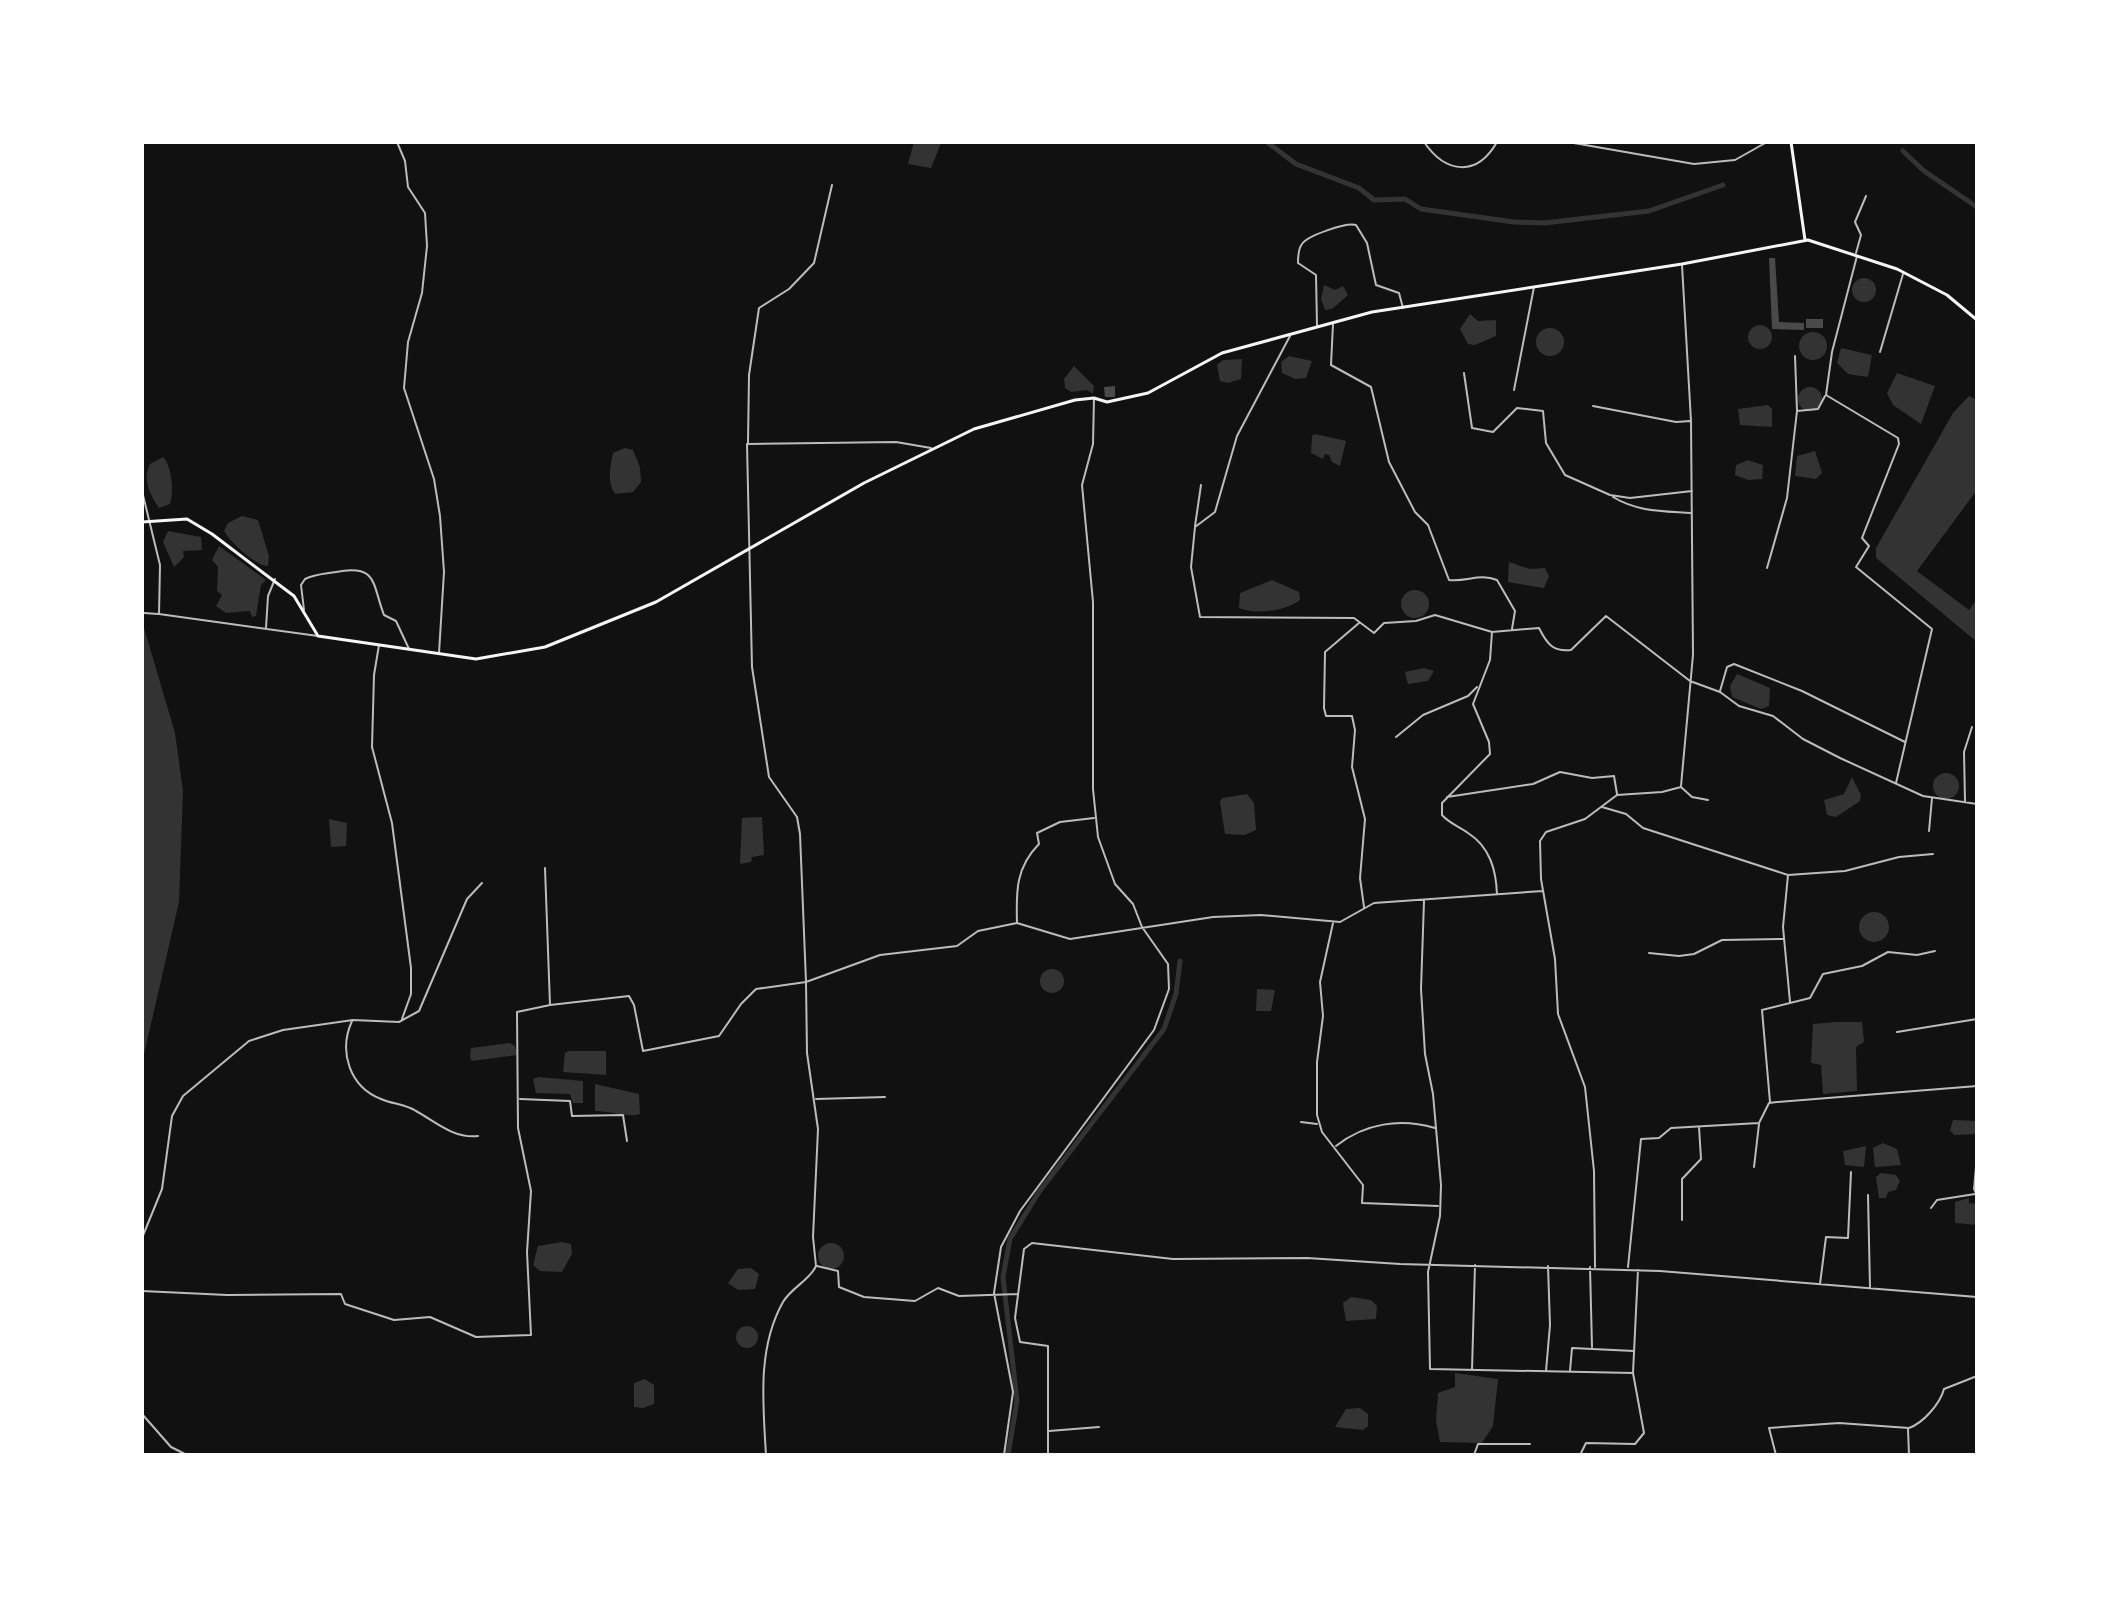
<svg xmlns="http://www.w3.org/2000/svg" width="2119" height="1597" font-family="Karla,sans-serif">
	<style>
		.water { fill: #333 }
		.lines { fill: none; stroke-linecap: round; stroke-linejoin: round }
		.canal { stroke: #333; stroke-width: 5 }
		.building { fill: #4a4a4a }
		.minor { stroke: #bcbcbc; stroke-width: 2 }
		.secondary { stroke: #f5f5f5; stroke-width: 3 }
	</style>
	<rect width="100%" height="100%" fill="#111"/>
	<path class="water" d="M914 142 941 143 931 168 908 164Z
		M1852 290a12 12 0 1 1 24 0a12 12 0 1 1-24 0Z
		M1324 285 1335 290 1343 286 1348 295 1332 309 1325 310 1321 299Z
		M1470 314 1478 321 1496 320V336L1475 345 1468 344 1460 329Z
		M1748 337a12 12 0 1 1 24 0a12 12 0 1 1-24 0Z
		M1536 342a14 14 0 1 1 28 0a14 14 0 1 1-28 0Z
		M1799 346a14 14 0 1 1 28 0a14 14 0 1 1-28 0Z
		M1841 348 1872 355 1868 377 1848 374 1837 363Z
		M1289 356 1312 361 1306 378 1295 379 1282 373 1281 362Z
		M1242 359 1241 379 1228 383 1220 381 1217 365 1223 360Z
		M1074 366 1094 386 1093 394 1087 390 1071 392 1065 388 1064 379Z
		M1897 373 1935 386 1921 424 1893 405 1887 393Z
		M1798 399a12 12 0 1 1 24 0a12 12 0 1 1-24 0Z
		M1969 396 1977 400V490L1917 571 1969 610 1977 599V642L1876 558V548L1953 413Z
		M1768 405 1772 409V427L1740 425 1738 409Z
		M1315 434 1346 441 1340 466 1332 462 1329 455 1325 454 1323 459 1311 453 1312 436Z
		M625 448 633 450 640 467 641 482 633 492 615 494C607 482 610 467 613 453Z
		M1815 451 1822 473 1816 479 1795 476 1797 456Z
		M163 457C172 466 174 491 170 504L159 508C150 494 142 480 150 464Z
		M1748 460 1763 465 1762 479 1748 480 1735 475 1736 465Z
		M242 516 258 520 269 556 268 566C253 564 232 544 224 531L228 523Z
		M168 531 201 537 202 550 183 551 184 557 174 567 163 542Z
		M219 546 266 580 261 585 256 616 252 617 250 611 226 613 216 606 222 595 217 591 218 567 212 560Z
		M1509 562 1530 569 1545 568 1549 576 1544 588 1508 582Z
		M1272 580 1299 592 1300 600C1286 611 1256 615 1239 608L1240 593Z
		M1401 604a14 14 0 1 1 28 0a14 14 0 1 1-28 0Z
		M142 621 175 733 183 791 179 902 142 1063Z
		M1424 668 1434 671 1428 681 1408 684 1405 672Z
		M1737 674 1770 688 1769 706 1761 709 1732 697 1730 686Z
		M1933 786a13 13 0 1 1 26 0a13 13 0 1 1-26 0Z
		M1852 777 1861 795 1860 801 1836 817 1827 815 1824 800 1844 794Z
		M1247 794 1254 803 1256 830 1245 835 1225 834 1220 802 1222 798Z
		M762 817 764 855 752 857 751 862 740 864 742 818Z
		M329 819 347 823 346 846 331 847Z
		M1859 927a15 15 0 1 1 30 0a15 15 0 1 1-30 0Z
		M1040 981a12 12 0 1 1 24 0a12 12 0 1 1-24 0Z
		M1257 989 1275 990 1271 1011H1256Z
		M1836 1022H1862L1864 1042 1856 1047 1857 1091 1823 1094 1821 1065 1811 1063 1813 1024Z
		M510 1043 515 1046 517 1055 472 1061 470 1058 471 1048Z
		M569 1051H606V1075L563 1072 565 1053Z
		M539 1077 583 1081V1103H573L570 1094 536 1093 533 1079Z
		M595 1084 639 1094 640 1114C628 1118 610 1111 595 1111Z
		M1953 1120 1977 1121V1134L1954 1135 1950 1130Z
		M1883 1143 1897 1149 1901 1165 1875 1167 1873 1148Z
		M1866 1146 1864 1167 1845 1165 1843 1151Z
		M1881 1173 1896 1175 1900 1181 1896 1190 1888 1192 1886 1198H1879L1876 1177Z
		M1969 1198V1203L1977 1204V1225L1955 1223V1202Z
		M562 1242 571 1244 572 1254 562 1272 540 1271 533 1265 538 1246Z
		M818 1256a13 13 0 1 1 26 0a13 13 0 1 1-26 0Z
		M751 1268 759 1274 755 1289 738 1290 728 1283 738 1269Z
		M1351 1297 1371 1300 1377 1306 1376 1319 1346 1321 1343 1303Z
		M736 1337a11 11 0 1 1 22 0a11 11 0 1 1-22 0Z
		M1455 1373 1498 1379 1493 1426 1482 1443 1440 1442 1436 1421 1438 1393 1455 1387Z
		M645 1379 654 1385V1404L643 1408 634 1407V1383Z
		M1360 1408 1368 1414V1426L1363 1430 1335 1427 1346 1409Z"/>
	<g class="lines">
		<path class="canal" d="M1267 142 1296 164 1359 188 1374 200 1405 199 1421 209 1514 222 1544 223 1649 211 1723 185
			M1903 151 1924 171 1977 207
			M1008 1455 1017 1401 1003 1277 1010 1239 1039 1192 1164 1029 1176 994 1180 961"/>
	</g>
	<path class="building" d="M1769 258H1775L1779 322 1804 323V330L1772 329Z
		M1806 319H1823V328H1806Z
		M1115 386V397H1105L1104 387Z"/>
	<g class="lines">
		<path class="minor" d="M397 142 405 161 408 187 425 213 427 246 422 293 408 342 404 388 434 479 440 516 444 572 439 653
			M1424 142C1446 174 1477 177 1497 142
			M1568 142 1694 164 1735 160 1767 142
			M1856 253 1861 235 1855 222 1866 196
			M1857 256 1832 352 1826 395 1898 438 1899 444 1862 538 1869 546 1856 567 1932 629 1896 783
			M1333 324 1331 365 1371 387 1389 462 1415 512 1428 525 1449 580C1467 582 1480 573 1497 580L1515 611 1512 629
			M1317 326 1316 275 1298 263C1298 257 1298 249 1302 244 1307 236 1346 222 1356 225L1367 243 1376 285 1399 293 1403 308
			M1290 336 1237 436 1215 512 1195 527 1191 567 1200 617 1354 618 1374 633 1384 623 1416 621 1435 615 1492 632 1539 628C1547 644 1553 652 1571 650L1606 616 1690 681 1720 692 1739 706 1773 716 1803 739 1840 758 1923 796 1977 804
			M1880 352 1903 274
			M1795 356 1797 411 1818 409 1825 396
			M1464 373 1472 428 1493 432 1517 408 1543 411 1546 443 1565 475 1610 495 1630 498 1692 491
			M1514 390 1534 287
			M1593 406 1676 422 1690 421
			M748 443 749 375 759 308 789 289 814 263 832 185
			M142 491 160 565 159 614 318 636
			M1613 497C1638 512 1662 511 1691 513
			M1195 526 1201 485
			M1767 568 1787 498 1797 411
			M304 610 301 585 305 579C315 574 325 574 336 572 378 564 372 584 384 615L396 621 409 649
			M144 613 158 614
			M1359 623 1325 652 1324 708 1326 716H1352L1355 730 1352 767 1365 819 1360 878 1364 907
			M266 628 268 596 275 579
			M1492 632 1490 660 1473 704 1489 742 1490 754 1442 803V815C1450 824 1459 826 1468 833 1490 847 1496 870 1497 894
			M379 645 374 675 372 747 392 823 411 968V994L402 1019
			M1720 691 1727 667 1734 664 1802 691 1905 742
			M1396 737 1423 715 1468 696 1477 687
			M1681 786 1693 655 1691 421 1682 265
			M1447 797 1533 784 1560 772 1592 778 1614 776 1617 794
			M1965 801 1964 752 1972 727
			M1602 807 1626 814 1643 828 1788 875 1845 871 1899 857 1933 854
			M1929 831 1932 798
			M1788 875 1783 927 1790 1002
			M1424 901 1421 989 1425 1054 1433 1094 1441 1185 1440 1216 1428 1272 1430 1369 1633 1373
			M1017 923C1016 891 1016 867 1039 844L1037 833 1060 822 1094 818
			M1333 923 1320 982 1323 1016 1317 1062V1115L1322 1132 1363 1185 1362 1203 1438 1206
			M1649 953 1679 956 1694 954 1722 940 1784 939
			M550 1005 629 996 634 1005 643 1051 719 1036 741 1004 756 989 806 982 800 834 797 817 769 777 752 667 747 444 896 442 931 448
			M352 1021C338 1052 350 1087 381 1099 392 1104 406 1104 416 1111 436 1122 454 1139 478 1136
			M1897 1032 1977 1019
			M520 1099 570 1101 572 1116 623 1115 627 1141
			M816 1099 885 1097
			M1770 1102 1762 1010 1810 998 1823 974 1862 966 1888 952 1917 955 1935 951
			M1301 1122 1317 1124
			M1336 1146C1365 1123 1400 1118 1435 1128
			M1977 1156 1974 1189 1977 1195
			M1754 1167 1759 1124
			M1868 1195 1870 1287
			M1931 1208 1937 1200 1975 1194
			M1682 1220V1179L1701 1159 1699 1127
			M142 1238 162 1189 172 1116 183 1096 249 1041 283 1030 353 1020 399 1022 419 1011 467 899 482 883
			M817 1266 838 1271 839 1287 864 1297 915 1301 938 1288 959 1296 1018 1294
			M1590 1267 1592 1347
			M1595 1267 1594 1171 1585 1087 1558 1014 1555 959 1541 879 1540 841 1546 832 1585 819 1617 795 1662 792 1681 787 1692 797 1708 800
			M1628 1267 1641 1139 1659 1138 1671 1128 1759 1123 1769 1103 1777 1102 1977 1086
			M1820 1284 1826 1237 1848 1238 1851 1172
			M142 1291 227 1295 341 1294 345 1304 394 1320 430 1317 476 1337 531 1335 527 1252 531 1191 518 1128 517 1012 550 1005 545 868
			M1472 1370 1475 1265
			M1546 1371 1550 1325 1548 1266
			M1570 1371 1572 1348 1634 1351
			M142 1414 171 1447 187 1455
			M1908 1429 1909 1455
			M1049 1431 1099 1427
			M766 1455C763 1404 757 1348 783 1302 792 1287 810 1280 816 1266L813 1237 818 1129 807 1053 806 982 880 955 957 946 978 931 1017 923 1070 939 1213 917 1261 915 1340 922 1374 903 1543 891
			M1004 1455 1013 1392 994 1293 1001 1247 1020 1211 1154 1030 1169 989 1168 964 1142 927 1133 904 1115 884 1098 837 1093 789V602L1082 485 1093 444 1094 398
			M1048 1455V1346L1020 1342 1015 1318 1024 1249 1032 1243 1173 1259 1307 1258 1400 1264 1660 1271 1977 1297
			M1474 1455 1478 1444H1530
			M1580 1455 1586 1443 1635 1444 1644 1433 1633 1373 1638 1270
			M1776 1455 1769 1428 1839 1423 1909 1428C1923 1423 1940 1404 1944 1389L1977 1376"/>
		<path class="secondary" d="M1791 142 1805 240
			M142 522 187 519 212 534 294 596 318 636 476 659 545 647 656 602 864 483 974 429 1075 400 1094 398 1107 402 1148 393 1222 353 1372 312 1682 264 1808 240 1897 269 1947 295 1977 320"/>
	</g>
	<rect width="2119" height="1597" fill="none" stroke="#ffffff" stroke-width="288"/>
</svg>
